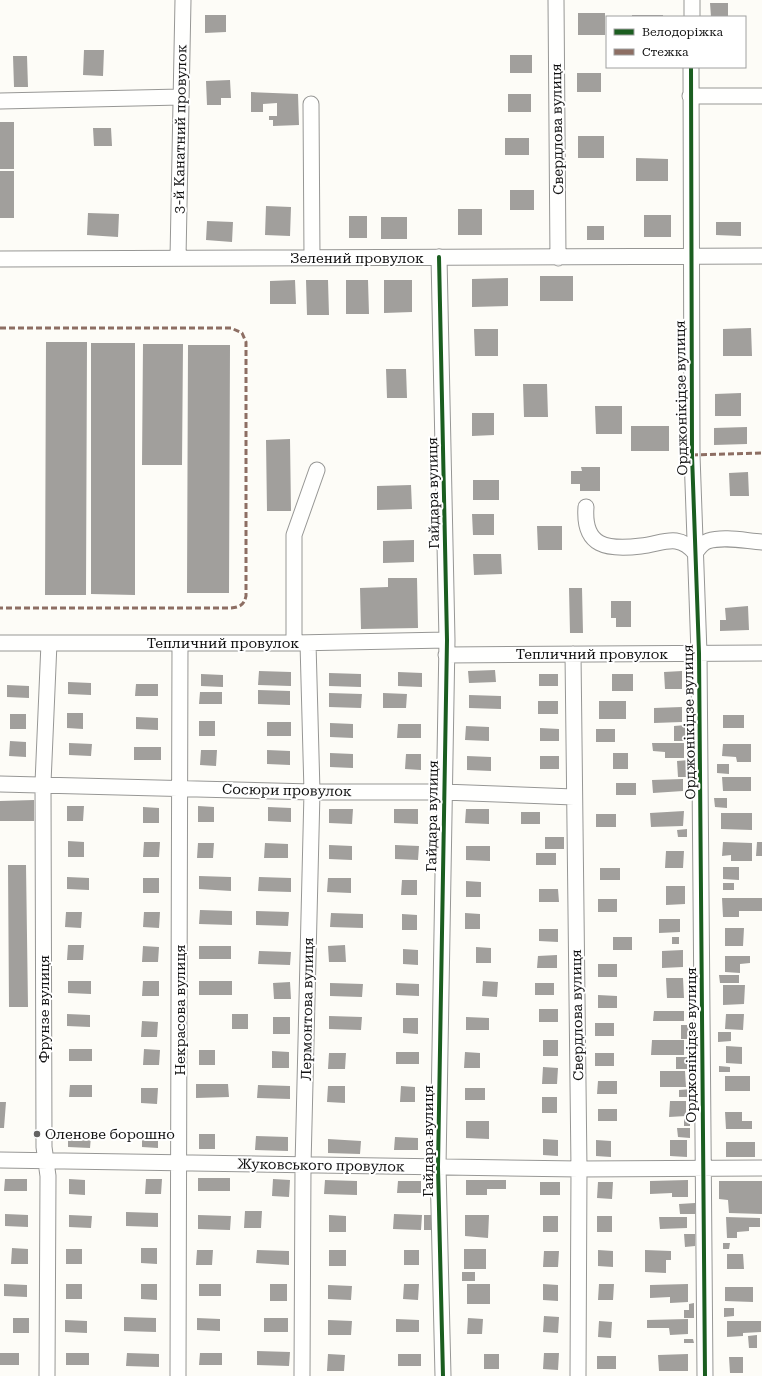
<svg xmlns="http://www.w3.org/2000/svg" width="762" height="1376" font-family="'Roboto Serif',serif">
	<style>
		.building { fill: #a19f9c }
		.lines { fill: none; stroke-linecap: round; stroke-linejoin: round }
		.minor-casing { stroke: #979795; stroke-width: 17 }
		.minor { stroke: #fffffe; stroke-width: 15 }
		.quiet { stroke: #8d6e63; stroke-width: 3; stroke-dasharray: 6 3; stroke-linecap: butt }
		.cycleway-casing { stroke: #fff; stroke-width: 6 }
		.cycleway { stroke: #1b5e20; stroke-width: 4 }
		.poi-dot { fill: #646362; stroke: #fff; stroke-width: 1.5 }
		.labels { text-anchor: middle; stroke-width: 4; stroke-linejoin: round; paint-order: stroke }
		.street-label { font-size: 14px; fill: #111; stroke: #fff }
		.poi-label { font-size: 14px; fill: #111; stroke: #fff; text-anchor: start }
	</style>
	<rect width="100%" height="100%" fill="#fdfcf7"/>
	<path class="building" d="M710 3H728V17H711Z
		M578 13H605V35H578Z
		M205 15H226V32L205 33Z
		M632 15H663V17H632Z
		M84 50H104L103 76 83 75Z
		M510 55H532V73H510Z
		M13 56H27L28 87H14Z
		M577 73H601V92H577Z
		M230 80 231 98H221V105H207L206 81Z
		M251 92 298 94 299 125 273 126V120H269V116H277V103L263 104V112H251Z
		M508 94H531V112H508Z
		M0 122H14V169H0Z
		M93 128H111L112 146H94Z
		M578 136H604V158H578Z
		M505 138H529V155H505Z
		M636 158 668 159V181H636Z
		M0 171H14V218H0Z
		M510 190H534V210H510Z
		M266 206 291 207 290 236 265 235Z
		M458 209H482V235H458Z
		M88 213 119 214 118 237 87 235Z
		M644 215H671V237H644Z
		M349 216H367V238H349Z
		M381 217H407V239H381Z
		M207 221 233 222 232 242 206 240Z
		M716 222H741V236L716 235Z
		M587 226H604V240H587Z
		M540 276H573V301H540Z
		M508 278V306L472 307V279Z
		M295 280 296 304H270V281Z
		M306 280H328L329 315H307Z
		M346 280H368L369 314H346Z
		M384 280H412V312L384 313Z
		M751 328 752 356H723V329Z
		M474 329H498V356H475Z
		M46 342H87L86 595H45Z
		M91 343H135V595L91 594Z
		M143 344H183L182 465H142Z
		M188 345H230L229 593H187Z
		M386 369H406L407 398H387Z
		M523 384H547L548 417H524Z
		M741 393V416H715V394Z
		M595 406H622V434H596Z
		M472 413H494V435L472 436Z
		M631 426H669V451H631Z
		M747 427V444L714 445V428Z
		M290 439 291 511H267L266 440Z
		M581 467H600V491H580V484H571V471H582Z
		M748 472 749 496H730L729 473Z
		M473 480H499V500H473Z
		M411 485 412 509 377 510V486Z
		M472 514H494V535H473Z
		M537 526H562V550H538Z
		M414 540V562L383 563V541Z
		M473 554H501L502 574 474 575Z
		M388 578H417L418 628 361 629 360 588 388 587Z
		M569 588H582L583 633H570Z
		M611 601H631V627H616V618H611Z
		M748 606 749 630 720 631V620H726L725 608Z
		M495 670 496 682 469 683 468 671Z
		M259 671 291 672V686L258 685Z
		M682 671V689H665L664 672Z
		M398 672 422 673V687L398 686Z
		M329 673 361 674V687L329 686Z
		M201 674 223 675V687L201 686Z
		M539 674H558V686H539Z
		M612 674H633V691H612Z
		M68 682 91 683V695L68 694Z
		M136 684H158V696H135Z
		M7 685 29 686V698L7 697Z
		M258 690 290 691V705L258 704Z
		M200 692H222V704H199Z
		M329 693 362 694 361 708 329 707Z
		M383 693 407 694 406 708H383Z
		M469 695 501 696V709L469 708Z
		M538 701H558V714H538Z
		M599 701H626V719H599Z
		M682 707V722L654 723V708Z
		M67 713H83V729L67 728Z
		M10 714H26V729H10Z
		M723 715H744V728H723Z
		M136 717 158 718V730L136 729Z
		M199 721H215V736H199Z
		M267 722H291V736H267Z
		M330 723 353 724V738L330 737Z
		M398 724H421V738H397Z
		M686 725V741H674V726Z
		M466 726 489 727V741L465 740Z
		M540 728 559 729V741H540Z
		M596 729H615V742H596Z
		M10 741 26 742V757L9 756Z
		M69 743 92 744 91 756 69 755Z
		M652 743H684V758H665V752L653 751Z
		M723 744H751V762H737L736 757 722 756Z
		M134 747H161V760H134Z
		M201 750H217L216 766 200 765Z
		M267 750 290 751V765L267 764Z
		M330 753 353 754V768L330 767Z
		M613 753H628V769H613Z
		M406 754H421V770L405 769Z
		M467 756 491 757V771L467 770Z
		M540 756H559V769H540Z
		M689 760 690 777H678L677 761Z
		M717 764H729V774L717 773Z
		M722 777H751V791H723Z
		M683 779V791L653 793 652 780Z
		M616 783H636V795H616Z
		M714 798H727V808L715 807Z
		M34 800V821H0V801Z
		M67 806H84L83 821H67Z
		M198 806 214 807V822H198Z
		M143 807 159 808V823H143Z
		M268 807 291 808V822L268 821Z
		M329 809H353L352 824 329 823Z
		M394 809H418V824L394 823Z
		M466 809H489V824L465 823Z
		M684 811 683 826 651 827 650 813Z
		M521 812H540V824H521Z
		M721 813H752V830L721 829Z
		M596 814H616V827H596Z
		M687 829V837H678L677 830Z
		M545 837H564V849H545Z
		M68 841 84 842V857H68Z
		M144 842H160L159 857H143Z
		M723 842 752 843V861H731V855L722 856Z
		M757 842H762V856H756Z
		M198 843H214L213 858H197Z
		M265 843 288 844V858H264Z
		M329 845 352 846V860L329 859Z
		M395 845 419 846 418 860 395 859Z
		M466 846H490V861L466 860Z
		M666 851H684L683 868H665Z
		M536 853H556V865H536Z
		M8 865H26L28 1007H9Z
		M723 867H739V880L723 879Z
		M600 868H620V880H600Z
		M199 876 231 877V891L199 889Z
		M67 877 89 878V890L67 889Z
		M259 877 291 878V892L258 891Z
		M143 878H159V893H143Z
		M328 878H351V893L327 892Z
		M402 880H417V895H401Z
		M466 881 481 882V897H466Z
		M723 883H734V890H723Z
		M666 886H685V904L666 905Z
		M539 889H558L559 902H539Z
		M722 898H762V911H739V917H723Z
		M598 899H617V912H598Z
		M200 910 232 911V925L199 924Z
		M256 911 289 912 288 926 256 925Z
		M66 912H82L81 928 65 927Z
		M144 912H160L159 928 143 927Z
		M331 913 363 914V928L330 927Z
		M465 913 480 914V929H465Z
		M402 914 417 915V930H402Z
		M659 919H680V932L659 933Z
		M725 928H744L743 946H725Z
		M539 929H558V942L539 941Z
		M613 937H632V950H613Z
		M672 937H679V944H672Z
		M68 945H84L83 960H67Z
		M345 945 346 962H329L328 946Z
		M143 946 159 947 158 962H142Z
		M199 946H231V959H199Z
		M476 947 491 948V963H476Z
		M403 949 418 950V965L403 964Z
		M683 950V967L662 968V951Z
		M259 951 291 952 290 965 258 964Z
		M557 955V968H537L538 956Z
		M725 956H750V963L740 964V973L725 972Z
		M598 964H617V977H598Z
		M719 975H739V983H720Z
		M666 978H683L684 998H667Z
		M68 981H91V994L68 993Z
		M143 981H159V996H142Z
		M199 981H232V995H199Z
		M483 981 498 982 497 997 482 996Z
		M290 982 291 999H274L273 983Z
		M330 983 363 984 362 997 330 996Z
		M396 983 419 984V996L396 995Z
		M535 983H554V995H535Z
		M723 985H745L744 1004 723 1005Z
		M598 995 617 996V1008H598Z
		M539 1009H558V1022H539Z
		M654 1011H684V1021H653Z
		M67 1014 90 1015V1027L67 1026Z
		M232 1014H248V1029H232Z
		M726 1014H744L743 1030 725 1029Z
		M329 1016 362 1017 361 1030 329 1029Z
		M273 1017H290V1034H273Z
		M466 1017 489 1018V1030H466Z
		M403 1018H418V1034L403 1033Z
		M142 1021 158 1022 157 1037H141Z
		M595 1023H614V1036H595Z
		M681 1025H692V1039H681Z
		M718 1032H731V1041L718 1042Z
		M543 1040H558V1056H543Z
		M652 1040H684V1055H651Z
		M726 1046 742 1047V1064L726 1063Z
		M69 1049H92V1061H69Z
		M144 1049 160 1050 159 1065H143Z
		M199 1050H215V1065H199Z
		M272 1051 289 1052V1068H272Z
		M396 1052H419V1064H396Z
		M465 1052 480 1053V1068H464Z
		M329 1053H346L345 1069H328Z
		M595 1053H614V1066H595Z
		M676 1057H690V1069H676Z
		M719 1066 730 1067V1072H719Z
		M543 1067 558 1068 557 1084H542Z
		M660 1071H685L686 1087H660Z
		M725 1076H750V1091H725Z
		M598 1081H617V1094H597Z
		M196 1084H228L229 1097 196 1098Z
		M70 1085H92V1097H69Z
		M258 1085 290 1086V1099L257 1098Z
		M328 1086H345V1103L327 1102Z
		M401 1086 415 1087V1102H400Z
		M141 1088H158L157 1104 141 1103Z
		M465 1088H485V1100H465Z
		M692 1089V1097H679V1090Z
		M542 1097H557V1113H542Z
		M670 1101H686V1116L669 1117Z
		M0 1102H6L4 1128H0Z
		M598 1109H617V1121H598Z
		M725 1112H742V1121H752V1129H726Z
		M684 1119H690V1126H684Z
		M466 1121H489V1139L466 1138Z
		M677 1128H690V1138L678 1137Z
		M142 1132 158 1133V1148L142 1147Z
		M199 1134H215V1149H199Z
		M68 1135 91 1136 90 1148 68 1147Z
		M256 1136 288 1137V1151L255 1150Z
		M395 1137 418 1138V1150H394Z
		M328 1139 361 1141 360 1154 328 1153Z
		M543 1139 558 1140V1156L543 1155Z
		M596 1140 611 1141V1157L596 1156Z
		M670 1140H687V1157L670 1156Z
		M726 1142H755V1157H726Z
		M198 1178H230V1191H198Z
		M5 1179H27V1191H4Z
		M69 1179 85 1180V1195L69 1194Z
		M146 1179H162L161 1194H145Z
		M273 1179 290 1180 289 1197 272 1196Z
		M325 1180 357 1181V1195L324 1194Z
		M466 1180H506V1189H487V1195H466Z
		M688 1180V1197H672V1193L650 1194V1181Z
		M398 1181H421V1193H397Z
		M719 1181H762V1214L729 1213 728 1200 719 1199Z
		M540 1182H560V1195H540Z
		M598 1182H613L612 1199 597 1198Z
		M695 1203V1214H680L679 1204Z
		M245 1211H262L261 1228H244Z
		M126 1212 158 1213V1227L126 1226Z
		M5 1214 28 1215V1227L5 1226Z
		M394 1214 422 1215 421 1230 393 1229Z
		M69 1215 92 1216 91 1228 69 1227Z
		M198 1215 231 1216 230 1230 198 1229Z
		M329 1215 346 1216V1232H329Z
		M424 1215H433L432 1230H424Z
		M465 1215H489L488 1238 465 1236Z
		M543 1216H558V1232H543Z
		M597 1216H612V1232H597Z
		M659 1217H687V1228L660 1229Z
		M726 1217 760 1218V1227H749V1231L737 1232V1238H727Z
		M684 1234H695V1246L685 1247Z
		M723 1243H730L729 1249H723Z
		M12 1248 28 1249V1264H11Z
		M141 1248H157V1264L141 1263Z
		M66 1249H82V1264H66Z
		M464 1249H486V1269H464Z
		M197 1250H213L212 1265H196Z
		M257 1250 289 1251V1265L256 1263Z
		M329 1250H346V1266H329Z
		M404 1250H419V1265H404Z
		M598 1250 613 1251V1267L598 1266Z
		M645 1250 671 1251V1260H666V1273L645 1272Z
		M544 1251H559L558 1267H543Z
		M727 1254H743L744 1269H727Z
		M462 1272H475V1281H462Z
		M4 1284 27 1285V1297L4 1296Z
		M66 1284H82V1299H66Z
		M141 1284H157V1300L141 1299Z
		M199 1284H221V1296H199Z
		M270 1284H287V1301H270Z
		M404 1284H419L418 1300 403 1299Z
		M467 1284H490V1304H467Z
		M543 1284 558 1285V1301L543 1300Z
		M599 1284H614L613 1300H598Z
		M688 1284V1302L670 1303V1297L650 1298V1285Z
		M328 1285 352 1286 351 1300 328 1299Z
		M725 1287H753V1302L725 1301Z
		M694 1303V1318H684V1310H689V1304Z
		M724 1308H734V1316L724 1317Z
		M544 1316 559 1317 558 1333 543 1332Z
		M124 1317 156 1318V1332L124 1331Z
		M13 1318H29V1333H13Z
		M197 1318 220 1319V1331L197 1330Z
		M264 1318H288V1332H264Z
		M468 1318 483 1319 482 1334H467Z
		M396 1319 419 1320V1332H396Z
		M688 1319V1334L670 1335 669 1328H647V1320Z
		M65 1320 87 1321V1333L65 1332Z
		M328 1320 352 1321 351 1335H328Z
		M599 1321 612 1322 611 1338 598 1337Z
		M727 1321H761V1332L743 1333V1336L727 1337Z
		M757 1335V1348H749L748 1336Z
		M684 1339H693L694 1343H684Z
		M257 1351 290 1352 289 1366 257 1365Z
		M0 1353H19V1365H0Z
		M66 1353H89V1365H66Z
		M127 1353 159 1354V1367L126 1366Z
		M200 1353H222V1365H199Z
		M544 1353H559L558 1370 543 1369Z
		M328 1354 345 1355 344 1371H327Z
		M398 1354H421V1366H398Z
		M484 1354H499V1369H484Z
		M688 1354V1371H659L658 1355Z
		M597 1356H616V1369H597Z
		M729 1357H743V1373H730Z"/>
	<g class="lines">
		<g class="minor-casing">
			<path id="minor" d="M556 0 558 258
				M692 17V0
				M691 67 692 455 699 653 705 1376
				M690 96H762
				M0 101 181 97
				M311 104 312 258
				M439 257 447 640 438 1167 443 1376
				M178 258 183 0
				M0 259 762 256
				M586 507C583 547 607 550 641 546 662 544 678 532 695 553 699 548 702 543 708 541 724 536 746 541 762 542
				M0 643H294L447 640
				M294 643V535L317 470
				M573 654 579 1169 578 1376
				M446 655 762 653
				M0 784 312 792H443L574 797
				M0 1160 579 1169 762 1168
				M47 1376 48 1176 44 1147 43 783 49 643
				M178 1376 180 643
				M302 1376 303 1166 312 792 308 643"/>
		</g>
		<use href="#minor" class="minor"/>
		<path class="quiet" d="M0 328H231L242 333 246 342V596C244 605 240 607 231 608H0
			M692 455 762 453"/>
		<g class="cycleway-casing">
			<path id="cycleway" d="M691 67 692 455 699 653 705 1376
				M439 257 447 640 438 1167 443 1376"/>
		</g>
		<use href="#cycleway" class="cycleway"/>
	</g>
	<circle class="poi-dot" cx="37" cy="1134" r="4"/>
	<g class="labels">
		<g class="street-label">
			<text transform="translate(180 129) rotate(-89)" y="5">3-й Канатний провулок</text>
			<text transform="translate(557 129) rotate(-91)" y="5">Свердлова вулиця</text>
			<text x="357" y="263">Зелений провулок</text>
			<text transform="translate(681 398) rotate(-91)" y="5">Орджонікідзе вулиця</text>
			<text transform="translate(433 493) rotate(-91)" y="5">Гайдара вулиця</text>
			<text x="223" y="648">Тепличний провулок</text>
			<text x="592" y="659">Тепличний провулок</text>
			<text transform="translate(689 722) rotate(-91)" y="5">Орджонікідзе вулиця</text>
			<text transform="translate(287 790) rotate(1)" y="5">Сосюри провулок</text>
			<text transform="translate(432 816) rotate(-89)" y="5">Гайдара вулиця</text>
			<text transform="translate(44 1009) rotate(-90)" y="5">Фрунзе вулиця</text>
			<text transform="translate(307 1009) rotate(-89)" y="5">Лермонтова вулиця</text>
			<text transform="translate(180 1010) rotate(-90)" y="5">Некрасова вулиця</text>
			<text transform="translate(577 1015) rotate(-91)" y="5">Свердлова вулиця</text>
			<text transform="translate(691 1045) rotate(-90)" y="5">Орджонікідзе вулиця</text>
			<text transform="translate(428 1141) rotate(-90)" y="5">Гайдара вулиця</text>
			<text transform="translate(321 1165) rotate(1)" y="5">Жуковського провулок</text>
		</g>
		<g class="poi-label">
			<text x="45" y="1139">Оленове борошно</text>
		</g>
	</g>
	<rect x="606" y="16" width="140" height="52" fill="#ffffff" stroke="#a0a0a0"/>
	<rect x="614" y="29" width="20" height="6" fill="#1b5e20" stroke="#a0a0a0"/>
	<text x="642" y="36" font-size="12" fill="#111111">Велодоріжка</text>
	<rect x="614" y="49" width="20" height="6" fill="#8d6e63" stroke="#a0a0a0"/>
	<text x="642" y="56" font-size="12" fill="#111111">Стежка</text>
</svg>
